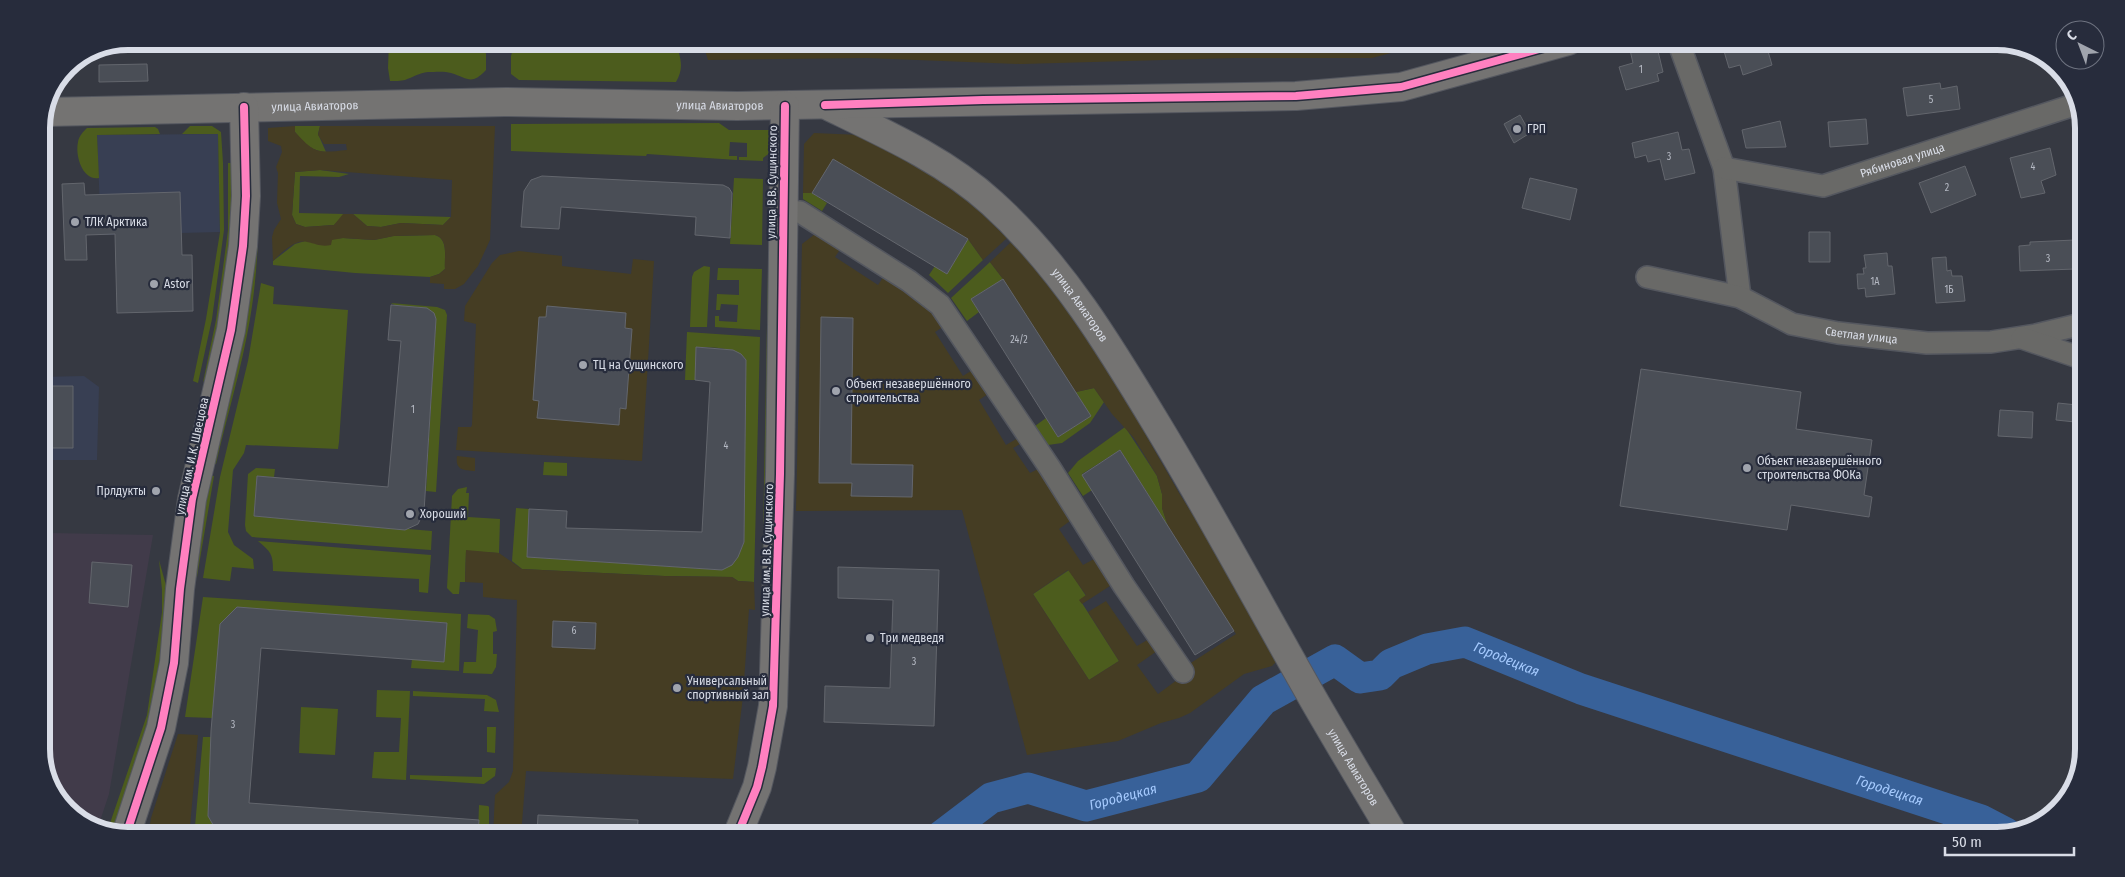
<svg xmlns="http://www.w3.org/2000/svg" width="2125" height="877" font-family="'Fira Sans Condensed',sans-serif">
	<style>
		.built { fill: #383f53 }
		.education { fill: #413b4a }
		.green { fill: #4c5c1d }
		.sand { fill: #453d23; fill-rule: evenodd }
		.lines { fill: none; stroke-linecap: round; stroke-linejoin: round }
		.river { stroke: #386199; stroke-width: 31 }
		.building { fill: #4a4e56; stroke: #63666d }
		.street-casing { stroke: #54575f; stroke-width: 24 }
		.secondary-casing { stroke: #54575f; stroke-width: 30 }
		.street { stroke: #696967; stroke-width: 21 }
		.secondary { stroke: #747372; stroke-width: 28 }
		.cycleway-casing { stroke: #272c3c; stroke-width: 11 }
		.cycleway { stroke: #ff80c0; stroke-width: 8 }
		.poi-dot { fill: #a0a4ad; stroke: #272c3c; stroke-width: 2 }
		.labels { text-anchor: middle; stroke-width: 4.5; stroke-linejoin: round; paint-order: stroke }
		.number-label { font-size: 10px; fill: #b5b9c3 }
		.street-label { font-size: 12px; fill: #d9dde7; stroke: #272c3c }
		.poi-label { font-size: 12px; fill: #d9dde7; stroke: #272c3c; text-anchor: start }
		.water-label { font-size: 14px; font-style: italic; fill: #a5cafe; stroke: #272c3c }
		.rim { fill: none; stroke: #d9dde7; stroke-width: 6 }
	</style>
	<rect width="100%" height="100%" fill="#363942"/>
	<path class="built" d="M218 134 220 232 101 235 97 135Z
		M84 376 99 387 97 460H41V377Z"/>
	<path class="education" d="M41 525 51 533 153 535 109 794 97 830 59 802 41 755Z"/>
	<path class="green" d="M389 41H482L486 54V70C471 86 468 78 451 73 445 71 435 72 428 72 419 73 413 77 405 80 401 81 395 81 390 81L388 68Z
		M515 41H675C680 56 685 67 676 82L519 80 511 74V56Z
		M719 123 729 130H771V152L763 158V161L739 160V157H747V143L730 142 729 156H737V160L647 154 646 156 511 151V124Z
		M190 126H212L221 132 223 163 224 230 212 319 198 383 193 381 206 319 220 232 218 134H182Z
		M295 126H320L318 134 326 152C311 151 304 143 295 132Z
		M155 127 158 129 160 134 97 135 99 178C82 181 75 155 78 142 79 136 83 132 87 128Z
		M228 163H232V229L220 319 207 377 203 382 216 320 228 230Z
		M256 163H260C259 215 259 267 250 319 242 367 227 416 216 464L212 463Z
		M320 170 349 174 339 177 300 176 299 213 345 214 334 225 305 227 296 224 292 215 295 172Z
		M734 178 763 179 762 245 730 244Z
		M803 193H812L827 203 822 211 803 199Z
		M353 214 451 217 443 225 401 223 381 227 367 226Z
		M435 235C449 239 444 257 445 269L439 274 430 277 355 273 273 265V261L295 244 305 241 343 238 374 240 393 236Z
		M968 239 983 260 948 293 929 275 935 266 947 273Z
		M990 262 1003 279 971 299 979 312 967 321 951 298Z
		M704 266 710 267 707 327H690L692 277 694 272Z
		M718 268 762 269 760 330 715 327V316H719V321L737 322 738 305 721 304 720 310H716L717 294 739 295V280H717Z
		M768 270 770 271 765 587 762 591Z
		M261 283 274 287 273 304 348 310 339 442 338 449 246 445 244 453 233 470 228 532 234 545 253 559 254 569 232 567 230 581 203 578 220 477 248 361Z
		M391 303 437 307 445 310 447 315 436 492 426 491 436 319C428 299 404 312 391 303Z
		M687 332 760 337 754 582 738 581 732 577 664 576 522 569 512 561 516 508 529 509 527 557 722 570C735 563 739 555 744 542L746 360C735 346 714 348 697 347L695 380H685Z
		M1094 388 1104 402 1090 423 1062 443 1048 445 1035 426 1046 418 1058 437 1090 416 1076 392Z
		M1125 427 1157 476 1162 494V508L1168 526 1120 450 1082 474 1092 490 1083 496 1068 473 1078 461Z
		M544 462 567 463V476L543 475Z
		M256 468 275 469 274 477 257 476 254 516 432 531 431 550 252 537 246 531 245 525 248 474Z
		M209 475 214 476 197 577 194 575Z
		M467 487 466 493H469L468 517 500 519 499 553 466 551 465 582H460L459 594H453L447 588 452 496 458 489Z
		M258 541 431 555 428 593 419 592V579L273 571C273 554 271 552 258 541Z
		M159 560 167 589 162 645 150 714 112 833 107 832 147 715 162 612V590Z
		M1069 570 1086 596 1080 600 1119 661 1089 680 1033 594Z
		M203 597 461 614 459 671 411 668 412 659 446 623 237 607 220 624 212 718 185 717Z
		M468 614 489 615 495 619 497 631 493 632V654H497L496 667 492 674 463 673 464 662H476L478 630 467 628Z
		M377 690 410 691 406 780 372 778 374 752H399L401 718 376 717Z
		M413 691 487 695 496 700 499 712 484 711 485 699 413 696Z
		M301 707 338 709 335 755 299 753Z
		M487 727H496L495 753 487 752Z
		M203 737H211L208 816 219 835 232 836H204L195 826Z
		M482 768H496L495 776 484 784 410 779V775L482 777Z
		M479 805 488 806 489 807V836H478Z"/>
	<path class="sand" d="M702 41H1436L1372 58H1235L1021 64 867 58 708 60Z
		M295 126V132C315 154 318 153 347 150L346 144H324L318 135 320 126H495L490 240 478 266 464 284 455 289H444V284L430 283V277L439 274 445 269C444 257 449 239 435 235L394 236 374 240 343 238 332 240 331 245C321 247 317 244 307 242 295 239 281 253 273 261L272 237 274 230 281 219 277 203 278 173 276 167 282 152 281 146 268 141V128ZM320 170 452 180 451 217 443 225 401 223 381 227 367 226 353 214H343L334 225 305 227 296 224 292 215 295 172Z
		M814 133 860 135 947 184 977 209 1007 238 983 260 968 239 833 159 812 193H803L804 144Z
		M819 231 843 245 835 257 878 285 886 273 909 290 946 325 935 332 963 376 974 369 991 392 979 400 1006 445 1018 438 1022 443 1013 448 1030 473 1038 469 1070 521 1059 529 1083 565 1094 559 1113 584 1082 604 1079 600 1086 595 1068 570 1033 594 1089 680 1119 661 1088 612 1106 601 1137 646 1149 639 1157 651 1137 665 1158 694 1181 677 1186 666 1236 634 1168 526 1162 508V494L1157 476 1134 438 1112 414 1094 388 1076 392 1003 279 990 262 1011 242 1040 272 1089 338 1126 396 1139 423 1179 493 1221 559 1279 659 1272 666 1244 674 1190 713 1179 718 1161 723 1118 741 1027 755 962 510 796 511 802 244Z
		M519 251 562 256V266L631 274 633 259 654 261 642 461 456 450 458 427H471L472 425 476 324 464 321 465 306 492 263 500 255Z
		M457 456 475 458V471C463 470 455 470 457 456Z
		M466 550 499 553 522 569 664 576 732 577 738 581 754 582 755 610 749 609 743 696 733 779 526 771 521 836H493L495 795 509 782 513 771 517 600 483 597V583L465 582Z
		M178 734 198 735 190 827 198 836H148L151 818Z"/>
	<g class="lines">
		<path class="river" id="s1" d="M941 836 991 798 1028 788 1086 806 1198 777 1263 700 1335 660 1360 678 1380 675 1391 664 1427 649 1465 642 1581 689 1981 820 2006 833"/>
	</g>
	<path class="building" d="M1721 41H1765L1772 65 1743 75 1740 65 1729 68Z
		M1656 43 1663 72 1657 74 1659 81 1626 90 1619 67 1633 63 1630 50Z
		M147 64 148 81 99 82V65Z
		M1940 83 1941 89 1957 86 1960 109 1907 116 1903 88Z
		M1520 115 1530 133 1514 143 1504 124Z
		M1866 119 1868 144 1830 147 1828 122Z
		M1780 121 1786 147 1746 148 1742 130Z
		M1678 132 1682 150 1689 149 1695 173 1665 180 1660 159 1648 162 1646 155 1635 158 1632 143Z
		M2050 148 2056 175 2041 181 2045 193 2021 198 2010 158Z
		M833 159 968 239 947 274 812 193Z
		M1965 166 1976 195 1931 213 1919 183Z
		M542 176 723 185 729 188 732 193 730 238 695 235 696 217 561 207 559 229 521 227 524 191 531 180Z
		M1530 178 1577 189 1570 220 1522 208Z
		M84 183 85 195 180 192 182 255H192L193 311 117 313 115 234 86 235 87 260H65L62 184Z
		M1809 232H1830V262H1809Z
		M2075 240 2076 269 2020 271 2019 246 2030 245V242Z
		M1887 253 1888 266H1892L1895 294 1866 297 1865 288 1858 289 1857 274H1864L1863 268H1866L1864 255Z
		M1946 257 1947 271 1951 270 1952 276H1962L1965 301 1936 303 1932 258Z
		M1003 279 1091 416 1058 437 971 299Z
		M391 305 427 308 434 313 436 319 424 512 418 524 405 530 254 516 257 476 388 487 401 341 388 340Z
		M547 306 626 313 625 328 632 329 626 409 620 408 619 425 537 418 539 401 533 400 539 317H546Z
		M821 317 853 318 851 464 913 465 912 497 851 496 852 483H819Z
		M696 347 733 350 741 354 746 360 744 542 738 557 732 565 722 570 527 557 529 509 567 511 566 528 702 532 710 382 695 380Z
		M1641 369 1801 392 1796 429 1872 440 1864 495 1872 497 1869 517 1791 505 1787 530 1620 506Z
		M48 386H73V448H48Z
		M2058 403 2077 405 2075 422 2056 420Z
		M2000 410 2033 412 2032 438 1998 436Z
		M1120 450 1234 631 1195 655 1082 475Z
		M92 562 132 565 128 607 89 603Z
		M838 567 939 570 934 726 824 722 825 686 890 688 893 600 838 598Z
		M237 607 447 623 444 662 261 648 249 803 479 820 478 836 219 835 208 816 211 731 220 624Z
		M553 621 596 623 595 649 552 647Z
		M538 815 638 820 637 836H537Z"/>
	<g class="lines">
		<g class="street-casing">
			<g id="street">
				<path d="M1678 41 1724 168 1740 297"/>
				<path id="s2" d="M1724 168 1823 186 2077 104"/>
				<path d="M783 211 800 212 909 281 940 305 1050 468 1124 586 1183 672"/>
				<path id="s3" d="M1647 277 1740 297 1792 324 1838 333 1927 343 1991 342 2036 335 2082 324"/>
				<path d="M2022 338 2081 358"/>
			</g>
		</g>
		<g class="secondary-casing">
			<g id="secondary">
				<path id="s4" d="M830 107C886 134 946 161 992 203 1065 269 1115 355 1165 438 1216 523 1263 611 1312 697 1339 744 1367 790 1394 836"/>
				<path id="s5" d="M46 112 505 102 737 106 1296 96 1401 87 1568 41"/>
				<path d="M126 835 161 728 174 663 180 589 192 499 231 330 243 246 246 196 244 107"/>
				<path d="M737 836 757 787 762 767 773 706 780 474 785 106"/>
			</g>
		</g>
		<use href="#street" class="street"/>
		<use href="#secondary" class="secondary"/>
		<g class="cycleway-casing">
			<path id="cycleway" d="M825 105 983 100 1296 96 1401 87 1568 41
				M126 835 161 728 174 663 180 589 192 499 231 330 243 246 246 196 244 107
				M737 836 757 787 762 767 773 706 780 474 785 106"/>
		</g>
		<use href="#cycleway" class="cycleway"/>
	</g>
	<g class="poi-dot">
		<circle cx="1517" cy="129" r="5"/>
		<circle cx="75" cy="222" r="5"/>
		<circle cx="154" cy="284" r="5"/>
		<circle cx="583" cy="365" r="5"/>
		<circle cx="836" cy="391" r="5"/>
		<circle cx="1747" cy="468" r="5"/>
		<circle cx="156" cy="491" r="5"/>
		<circle cx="410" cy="514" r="5"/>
		<circle cx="870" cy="638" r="5"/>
		<circle cx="677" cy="688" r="5"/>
	</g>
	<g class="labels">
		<g class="number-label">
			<text x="1641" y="73">1</text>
			<text x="1931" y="103">5</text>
			<text x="1669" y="160">3</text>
			<text x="2033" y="170">4</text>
			<text x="1947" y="191">2</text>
			<text x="2048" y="262">3</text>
			<text x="1875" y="285">1А</text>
			<text x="1949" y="293">1Б</text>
			<text x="1019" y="343">24/2</text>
			<text x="413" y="413">1</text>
			<text x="726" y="449">4</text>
			<text x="574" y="634">6</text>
			<text x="914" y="665">3</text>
			<text x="233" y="728">3</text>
		</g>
		<g class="street-label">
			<text dy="4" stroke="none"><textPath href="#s5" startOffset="269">улица Авиаторов</textPath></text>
			<text dy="4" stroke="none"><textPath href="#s5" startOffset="674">улица Авиаторов</textPath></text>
			<text dy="4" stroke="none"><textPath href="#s2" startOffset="184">Рябиновая улица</textPath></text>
			<text transform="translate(772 182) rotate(-89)" y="4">улица В.В. Сущинского</text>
			<text dy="4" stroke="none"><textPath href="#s4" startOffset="324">улица Авиаторов</textPath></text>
			<text dy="4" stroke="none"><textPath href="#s3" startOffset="224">Светлая улица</textPath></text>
			<text transform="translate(192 456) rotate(-78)" y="4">улица им. И.К. Швецова</text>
			<text transform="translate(767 550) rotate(-88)" y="4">улица им. В.В. Сущинского</text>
			<text dy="4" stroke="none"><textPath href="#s4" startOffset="861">улица Авиаторов</textPath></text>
		</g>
		<g class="poi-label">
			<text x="1527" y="133">ГРП</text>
			<text x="85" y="226">ТЛК Арктика</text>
			<text x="164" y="288">Astor</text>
			<text x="593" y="369">ТЦ на Сущинского</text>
			<text x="846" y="388">Объект незавершённого<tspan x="846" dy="14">строительства</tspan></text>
			<text x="1757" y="465">Объект незавершённого<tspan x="1757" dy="14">строительства ФОКа</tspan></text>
			<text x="146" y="495" text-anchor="end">Прлдукты</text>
			<text x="420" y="518">Хороший</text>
			<text x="880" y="642">Три медведя</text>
			<text x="687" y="685">Универсальный<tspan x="687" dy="14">спортивный зал</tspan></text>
		</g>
		<g class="water-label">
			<text dy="5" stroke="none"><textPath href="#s1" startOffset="650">Городецкая</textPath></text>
			<text dy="5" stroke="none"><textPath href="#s1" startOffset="1055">Городецкая</textPath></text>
			<text dy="5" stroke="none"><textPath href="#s1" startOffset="200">Городецкая</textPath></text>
		</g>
	</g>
	<path d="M0 0H2125V877H0ZM128 50H1997A78 78 0 0 1 2075 128V749A78 78 0 0 1 1997 827H128A78 78 0 0 1 50 749V128A78 78 0 0 1 128 50Z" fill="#272c3c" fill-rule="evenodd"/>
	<path class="rim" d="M128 50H1997A78 78 0 0 1 2075 128V749A78 78 0 0 1 1997 827H128A78 78 0 0 1 50 749V128A78 78 0 0 1 128 50Z"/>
	<g transform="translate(2080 45) rotate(318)"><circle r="24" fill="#272c3c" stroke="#6e7380"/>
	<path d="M0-4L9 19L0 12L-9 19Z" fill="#a0a4ad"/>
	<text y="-8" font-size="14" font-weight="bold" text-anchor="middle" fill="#d9dde7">С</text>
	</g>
	<path d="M1945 847v8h129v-8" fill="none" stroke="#d9dde7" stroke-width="2.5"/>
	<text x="1952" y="847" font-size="15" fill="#d9dde7" stroke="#272c3c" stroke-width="4" paint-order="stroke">50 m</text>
</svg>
